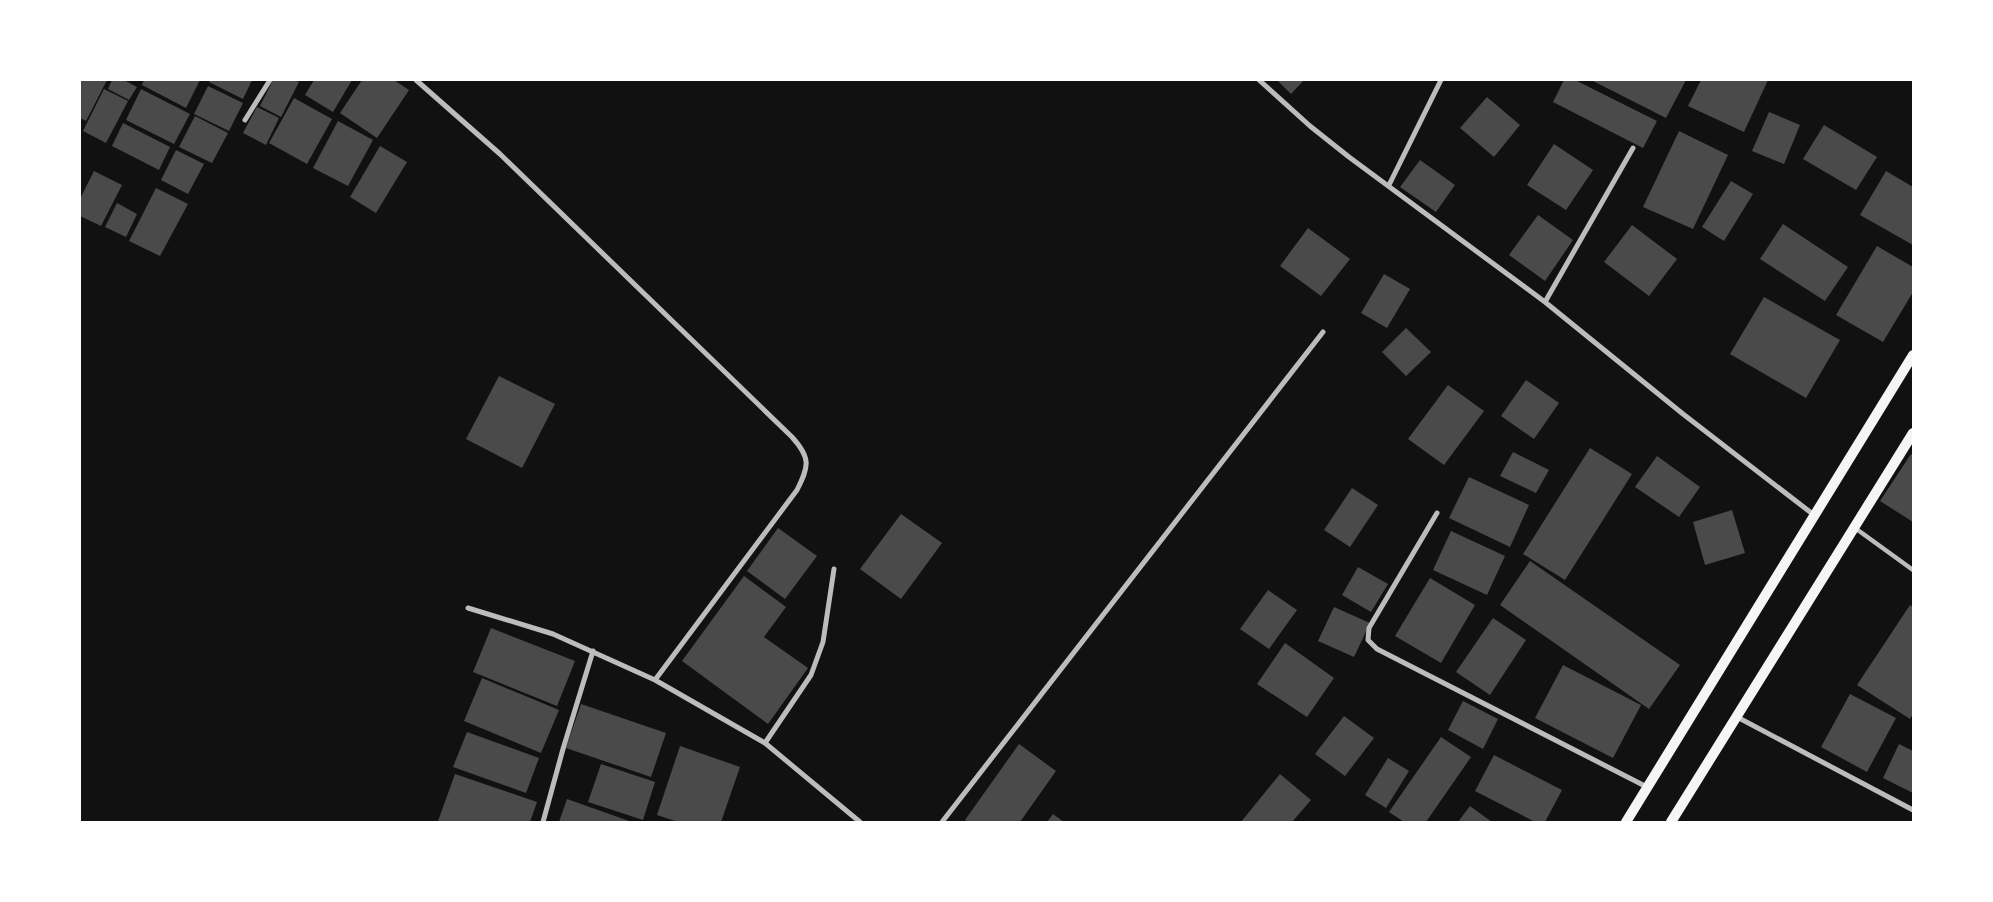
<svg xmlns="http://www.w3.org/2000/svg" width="1993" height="902" font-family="'Fira Sans',sans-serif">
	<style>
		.building { fill: #4a4a4a }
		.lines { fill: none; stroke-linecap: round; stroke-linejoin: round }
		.pedestrian { stroke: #bcbcbc; stroke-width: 4.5 }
		.minor { stroke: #bcbcbc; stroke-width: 5 }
		.secondary { stroke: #f5f5f5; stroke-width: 10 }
	</style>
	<rect width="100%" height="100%" fill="#111"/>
	<path class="building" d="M80 80H107L86 121 80 118Z
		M112 80H124L137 87 129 100 108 89Z
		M144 80H200L186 108 142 85Z
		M210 80H252L243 99 209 82Z
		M273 80H294L299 82 281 117 260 106Z
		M314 80H352L333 112 305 95Z
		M362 80H394L409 90 377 138 340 113Z
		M1277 80H1304L1291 94Z
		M1564 80H1575L1657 121 1643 148 1553 102Z
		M1591 80H1686L1666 118Z
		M1701 80H1768L1744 132 1688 106Z
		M208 86 243 103 229 131 194 114Z
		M104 89 128 101 106 143 83 131Z
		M141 89 190 114 174 144 126 120Z
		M1487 97 1520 125 1494 157 1460 128Z
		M294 98 332 119 307 164 269 143Z
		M257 107 279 118 266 145 243 133Z
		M1769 112 1800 125 1784 164 1752 151Z
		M195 116 228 133 212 163 179 147Z
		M338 121 373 140 348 186 313 168Z
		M123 123 170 147 159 170 112 146Z
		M1824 125 1877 157 1856 190 1803 159Z
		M1679 131 1728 155 1693 229 1643 207Z
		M1554 144 1593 170 1566 210 1527 185Z
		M380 146 407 162 376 213 350 197Z
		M176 150 204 164 188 194 161 180Z
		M1420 160 1455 185 1436 212 1400 187Z
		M94 171 122 185 101 226 80 216V199Z
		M1886 171 1913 187V245L1860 215Z
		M1731 181 1753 194 1724 241 1702 227Z
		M156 188 188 204 160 256 129 241Z
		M117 203 137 214 126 237 105 227Z
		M1538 215 1573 240 1545 281 1509 255Z
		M1783 224 1848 267 1825 301 1760 259Z
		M1632 225 1677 259 1649 296 1604 262Z
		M1308 228 1350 259 1321 296 1280 266Z
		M1877 246 1913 267V292L1883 342 1836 315Z
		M1384 274 1410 289 1387 328 1361 313Z
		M1764 297 1840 340 1806 398 1730 354Z
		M1406 328 1431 352 1406 376 1382 352Z
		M499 376 555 404 522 468 466 439Z
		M1526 380 1559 403 1534 439 1501 416Z
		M1448 385 1484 411 1444 465 1408 439Z
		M1590 448 1632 474 1565 580 1523 554Z
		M1513 452 1549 470 1536 493 1500 476Z
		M1911 454 1913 456V522L1880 501Z
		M1657 456 1700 487 1679 517 1635 487Z
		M1469 477 1529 505 1510 547 1449 518Z
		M1352 488 1378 505 1350 547 1324 530Z
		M1732 510 1745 553 1705 565 1693 522Z
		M901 514 942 543 901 599 860 569Z
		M778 528 817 556 785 599 747 571Z
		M1451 531 1505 556 1487 595 1433 570Z
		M1530 561 1680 665 1649 709 1500 605Z
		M1358 567 1388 584 1371 612 1342 595Z
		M744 576 786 607 764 637 808 668 768 724 682 661Z
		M1430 578 1475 605 1441 663 1395 636Z
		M1268 590 1297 610 1269 649 1240 629Z
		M1910 605 1913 607V714L1910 719 1857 685Z
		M1334 607 1370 623 1354 657 1318 641Z
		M1493 618 1526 640 1490 695 1456 672Z
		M491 628 575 661 557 706 473 672Z
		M1285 643 1334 678 1307 717 1257 684Z
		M1563 665 1641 705 1613 758 1535 718Z
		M482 678 559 710 541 753 464 721Z
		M1850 694 1896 718 1867 772 1821 747Z
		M1463 701 1498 719 1483 749 1448 730Z
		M581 704 666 733 651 777 566 748Z
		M1344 716 1374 738 1345 776 1315 754Z
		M467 732 539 758 526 793 453 767Z
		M1441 737 1471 757 1426 822H1404L1389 812Z
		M1019 744 1056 771 1020 822H968L965 820Z
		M1899 744 1913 751V793L1883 778Z
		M680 746 740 767 721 822H678L657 815Z
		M1494 755 1562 790 1545 822H1535L1475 791Z
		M1388 758 1409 771 1386 808 1365 795Z
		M601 764 655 782 643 820 588 802Z
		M455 774 537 802 530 822 438 821Z
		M1280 774 1311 800 1292 822H1241Z
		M567 799 632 822H559Z
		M1470 806 1492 822H1458Z
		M1053 814 1064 822H1047Z"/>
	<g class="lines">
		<path class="pedestrian" d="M1855 528 1913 570"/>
		<path class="minor" d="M416 80 500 154 792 437C811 458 809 466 797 490L655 680
			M1259 80 1310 126 1349 157 1545 302 1683 414 1814 515
			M245 120 270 80
			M1389 185 1441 80
			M1545 302 1633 148
			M1437 513 1369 628 1368 640 1377 649 1647 787
			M468 608 553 634 655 680 765 743 860 822
			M1737 717 1913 810
			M765 743 811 675 823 642 834 569
			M543 822 563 749 593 651
			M942 822 1323 332"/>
		<path class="secondary" d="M1626 822 1913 355
			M1671 822 1913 433"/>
	</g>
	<rect width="1993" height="902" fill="none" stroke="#ffffff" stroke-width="162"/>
</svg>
